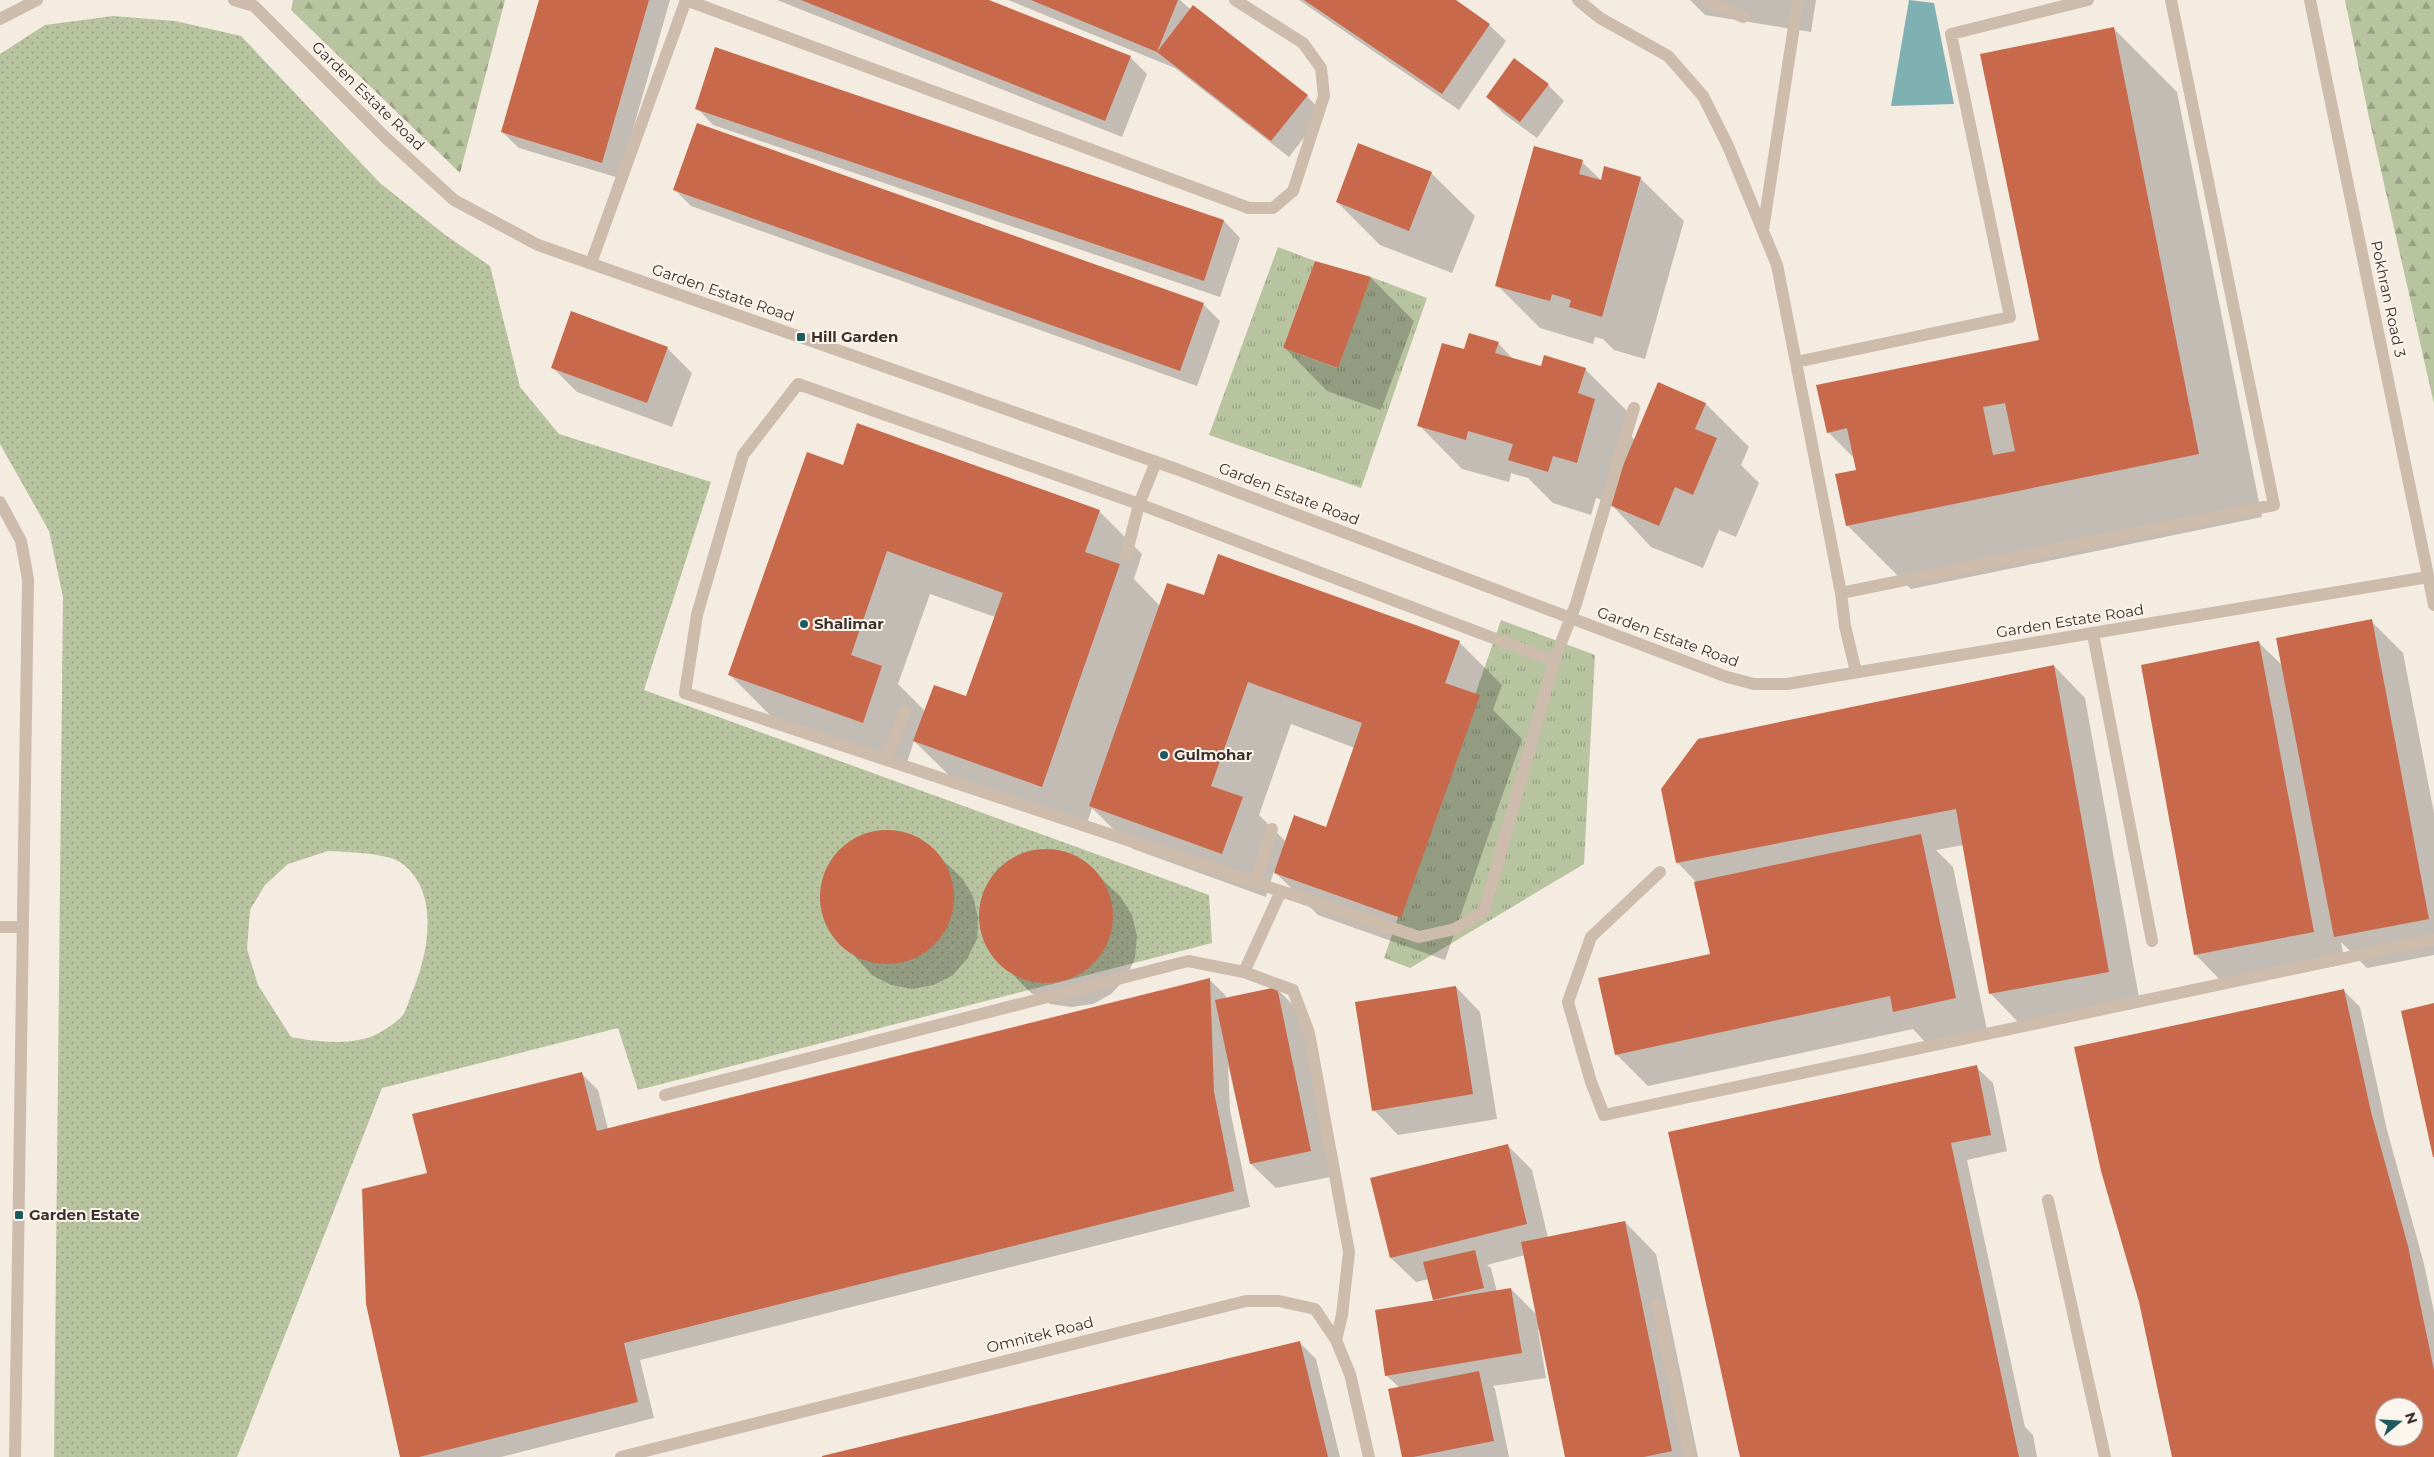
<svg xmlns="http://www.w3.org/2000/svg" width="2434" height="1457" font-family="Montserrat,sans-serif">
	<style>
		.grass { fill: url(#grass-dots); fill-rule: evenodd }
		.forest { fill: url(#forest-firs) }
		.park { fill: url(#park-tufts) }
		.water { fill: #7fb0b2 }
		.shadow { fill: #0003; fill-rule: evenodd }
		.building { fill: #c8694b; fill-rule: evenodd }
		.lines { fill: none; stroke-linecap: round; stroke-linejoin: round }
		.minor { stroke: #cdbbac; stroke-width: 12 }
		.poi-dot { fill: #1f5a5e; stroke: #fbf5ee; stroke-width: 2 }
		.labels { text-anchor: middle; stroke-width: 4; stroke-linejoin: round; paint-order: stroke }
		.street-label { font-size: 15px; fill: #3b302b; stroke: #fbf5ee }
		.poi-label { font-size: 15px; font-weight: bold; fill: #3b302b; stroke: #fbf5ee; text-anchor: start }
	</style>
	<defs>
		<pattern id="grass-dots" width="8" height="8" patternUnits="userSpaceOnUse" patternTransform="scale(1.25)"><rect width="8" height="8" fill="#b8c4a0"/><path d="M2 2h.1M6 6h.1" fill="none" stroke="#97a083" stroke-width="1.8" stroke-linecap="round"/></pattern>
		<pattern id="forest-firs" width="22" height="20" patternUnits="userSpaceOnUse" patternTransform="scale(1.25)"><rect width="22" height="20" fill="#b8c4a0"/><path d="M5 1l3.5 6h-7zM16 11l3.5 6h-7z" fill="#97a083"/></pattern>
		<pattern id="park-tufts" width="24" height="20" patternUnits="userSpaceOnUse" patternTransform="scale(1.25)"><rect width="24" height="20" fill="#b8c4a0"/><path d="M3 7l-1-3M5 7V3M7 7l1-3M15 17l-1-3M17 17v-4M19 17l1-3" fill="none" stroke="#97a083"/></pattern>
	</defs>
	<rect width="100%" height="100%" fill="#f4ebe1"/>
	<path class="grass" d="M113 16 175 21 241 36 380 183 444 234 490 266 520 387 559 434 711 482 644 690 1209 895 1212 943 638 1090 618 1028 382 1088 237 1457H54L63 597 49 531 0 444V54L45 25ZM328 851C345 852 387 853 400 862 442 891 428 956 411 995 409 1001 406 1011 402 1016 397 1022 385 1030 377 1034 355 1046 316 1042 291 1037L258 985 247 949 250 910 265 885 288 864Z"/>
	<path class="forest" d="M293 0H505L460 173 291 10Z
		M2345 0H2434V404L2368 113Z"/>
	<path class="park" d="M1278 247 1315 261 1283 348 1337 368 1371 277 1427 298 1361 488 1209 435Z
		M1501 620 1595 655 1584 864 1410 968 1384 958Z"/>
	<path class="water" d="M1909 0 1934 3 1954 104 1891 106Z"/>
	<path class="shadow" d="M540 0H670L619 178 519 148 502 132Z
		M777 0H986L1130 57 1147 74 1122 137Z
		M1008 0H1180L1191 10 1307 96 1323 113 1289 157 1175 68Z
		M1299 0H1454L1489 25 1506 41 1459 110Z
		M1690 0H1816L1811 32 1705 15Z
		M2114 29 2177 92 2262 517 1911 589 1847 525 1857 471 1855 459 1828 432 2041 341Z
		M1548 85 1564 101 1537 138 1504 114 1487 97Z
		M697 108 1224 221 1240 238 1220 297 713 125Z
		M1582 162 1602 181 1640 178 1684 221 1645 359 1614 350 1603 339 1595 337 1593 344 1540 328 1497 285Z
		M1431 173 1475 216 1452 273 1380 245 1337 202Z
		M675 190 1203 304 1220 321 1197 386 691 206Z
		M1315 262 1371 278 1414 321 1381 410 1327 391 1284 347Z
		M1498 343 1514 360 1542 368 1585 369 1628 412 1623 428 1635 440 1659 383 1706 404 1749 447 1741 465 1759 483 1736 537 1719 530 1703 568 1651 547 1609 502 1596 498 1591 515 1553 503 1528 478 1511 473 1509 482 1462 469 1419 425 1465 351Z
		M667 348 692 373 672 427 577 392 552 367Z
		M844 466 1099 511 1142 554 1134 579 1160 606 1204 597 1459 642 1502 685 1493 710 1522 739 1445 960 1318 915 1274 871 1266 897 1133 849 1092 808 1085 830 958 784 914 741 906 765 773 718 730 675ZM930 594 995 617 967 698 925 711 898 684ZM1291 724 1355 748 1327 829 1286 842 1259 815Z
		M2371 621 2403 653 2434 813V955L2367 968 2341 942 2345 964 2227 987 2196 955 2142 666 2259 643 2283 666Z
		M2054 666 2085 698 2140 1003 2021 1025 1990 993 1963 845 1936 850 1953 867 1987 1030 1926 1043 1913 1029 1648 1086 1616 1054 1711 955 1697 883 1677 862Z
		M876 831 898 832 919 838 962 878 973 896 978 918 977 939 967 959 953 975 934 985 912 989 891 985 872 975 833 933 823 913 821 892 826 871 839 852 856 839Z
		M1035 850H1057L1078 857 1120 896 1132 915 1137 936 1135 958 1126 978 1111 994 1093 1004 1071 1007 1050 1004 1031 993 991 952 982 932 980 911 986 889 997 870 1015 857Z
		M1209 979 1226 996V999L1276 988 1301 1013 1335 1176 1276 1188 1251 1164 1228 1065 1230 1110 1250 1207 640 1360 654 1418 501 1457H402L429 1174 582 1074 598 1090 608 1129Z
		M1456 987 1480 1012 1497 1119 1398 1135 1374 1110Z
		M2343 990 2360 1007 2387 1130 2424 1264 2434 1312V1457H2173ZM2384 1407H2414V1437H2384Z
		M1976 1067 1993 1083 2007 1151 1967 1160 2025 1427 2033 1435 2037 1457H1741Z
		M1507 1145 1532 1170 1548 1238 1625 1222 1656 1254 1698 1457H1566L1540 1329 1538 1330 1546 1378 1493 1386 1495 1389 1509 1457H1404L1400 1388 1386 1375 1435 1302 1429 1279 1416 1282 1391 1258 1372 1179ZM1525 1255 1538 1316 1511 1289 1497 1292 1491 1268 1487 1265Z
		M1300 1343 1316 1359 1340 1457H824Z"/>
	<path class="building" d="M539 0H649L602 163 501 132Z
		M801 0H989L1131 56 1105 121Z
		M1031 0H1178L1157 52Z
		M1304 0H1456L1490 24 1442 94Z
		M1193 5 1308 95 1271 141 1157 52Z
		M2114 27 2199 454 1846 526 1835 474 1856 470 1847 428 1827 433 1816 385 2039 340 1980 54ZM2005 403 2015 451 1993 455 1983 407Z
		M715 47 1224 220 1204 281 695 109Z
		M1514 58 1549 84 1520 122 1486 97Z
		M697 123 1204 303 1180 371 673 190Z
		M1358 143 1432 172 1409 231 1336 202Z
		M1534 146 1583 160 1579 174 1601 180 1604 166 1641 177 1602 317 1569 307 1571 300 1552 294 1550 301 1495 286Z
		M1315 261 1371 277 1338 368 1283 348Z
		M571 311 668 347 647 403 551 368Z
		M1469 333 1499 342 1495 353 1541 366 1544 355 1586 368 1578 393 1595 399 1577 463 1553 456 1548 472 1508 460 1513 444 1468 431 1466 440 1417 426 1442 343 1464 349Z
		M1658 382 1706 403 1695 429 1717 438 1693 495 1675 487 1659 526 1607 504Z
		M857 423 1100 510 1085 552 1120 564 1042 787 913 741 934 685 966 696 1003 593 887 551 851 655 882 666 863 723 728 675 807 452 843 465Z
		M1218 554 1460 641 1445 683 1480 695 1401 918 1274 873 1294 815 1326 827 1362 723 1248 682 1211 786 1243 797 1222 854 1089 806 1167 583 1204 595Z
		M2372 619 2429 919 2334 937 2276 638Z
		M2259 641 2314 932 2194 955 2141 665Z
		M2054 665 2109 972 1989 994 1956 809 1676 863 1661 789 1698 739Z
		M820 897a67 67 0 1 1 134 0a67 67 0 1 1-134 0Z
		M1921 834 1956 998 1893 1012 1890 996 1615 1055 1598 978 1710 954 1694 882Z
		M979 916a67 67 0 1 1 134 0a67 67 0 1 1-134 0Z
		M1210 978 1214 1092 1234 1191 624 1343 638 1402 419 1457H400L366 1304 362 1189 427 1173 412 1114 582 1072 597 1131Z
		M1456 986 1473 1094 1372 1111 1355 1002Z
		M1277 987 1311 1151 1250 1164 1215 1000Z
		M2344 989 2371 1112 2408 1246 2434 1370V1457H2172L2139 1302 2101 1171 2074 1047ZM2384 1407H2414V1437H2384Z
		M2434 1003V1157H2433L2401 1011Z
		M1977 1065 1991 1135 1951 1143 2019 1457H1740L1668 1132Z
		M1508 1144 1527 1224 1390 1258 1370 1178Z
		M1625 1221 1672 1451 1644 1457H1565L1521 1242Z
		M1475 1250 1484 1288 1433 1300 1423 1262Z
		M1511 1288 1522 1353 1385 1376 1375 1310Z
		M1300 1341 1328 1457H822V1456Z
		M1479 1371 1494 1441 1413 1457H1402L1388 1389Z"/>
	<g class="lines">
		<path class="minor" d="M234 0 254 6 386 138 454 200 538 245 1179 470 1727 677 1754 684H1787L2428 577
			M686 0 1249 208H1273L1293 191 1324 96 1321 68 1303 43 1235 0
			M1578 0 1600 18 1668 56 1703 96 1728 146 1777 265 1841 593 1845 626 1856 672
			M1706 0 1743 17
			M2310 0 2434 605
			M0 19 37 0
			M1763 230 1798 0
			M591 263 686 0
			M1796 362 2010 317 1951 34 2088 0
			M0 502 21 541 28 579 15 1457
			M1126 556 1139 504 1156 462
			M1841 593 2274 505 2171 0
			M2093 634 2152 941
			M1554 661 1484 912 1455 929 1419 937 685 693 697 615 743 455 798 384 1139 504 1554 661 1576 604 1634 408
			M886 760 905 711
			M1660 872 1591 937 1568 1002 1591 1082 1604 1115 2434 939
			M1255 883 1272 829
			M0 927H23
			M1244 972 1281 891
			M665 1095 1188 961 1244 972 1293 990 1309 1033 1349 1252 1342 1315 1336 1340
			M2048 1200 2105 1457
			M1657 1305 1690 1457
			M621 1457 1246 1301H1279L1315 1309 1336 1340 1350 1374 1369 1457"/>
	</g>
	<g class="poi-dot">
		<rect x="796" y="332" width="10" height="10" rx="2.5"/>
		<circle cx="804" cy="624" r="5"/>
		<circle cx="1164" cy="755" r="5"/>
		<rect x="14" y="1210" width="10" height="10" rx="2.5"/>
	</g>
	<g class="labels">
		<g class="street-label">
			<text transform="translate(368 96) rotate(44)" y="5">Garden Estate Road</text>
			<text transform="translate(723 293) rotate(19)" y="5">Garden Estate Road</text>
			<text transform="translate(2388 299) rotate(78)" y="5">Pokhran Road 3</text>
			<text transform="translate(1289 494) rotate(21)" y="5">Garden Estate Road</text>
			<text transform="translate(2070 621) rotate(-9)" y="5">Garden Estate Road</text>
			<text transform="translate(1668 637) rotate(20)" y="5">Garden Estate Road</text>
			<text transform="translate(1040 1335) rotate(-14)" y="5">Omnitek Road</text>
		</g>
		<g class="poi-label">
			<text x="811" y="342">Hill Garden</text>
			<text x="814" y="629">Shalimar</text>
			<text x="1174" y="760">Gulmohar</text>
			<text x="29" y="1220">Garden Estate</text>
		</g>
	</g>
	<g transform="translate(2399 1422) rotate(72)"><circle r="24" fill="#fbf5ee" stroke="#aea6a0"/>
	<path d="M0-4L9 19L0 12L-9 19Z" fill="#1f5a5e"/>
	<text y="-8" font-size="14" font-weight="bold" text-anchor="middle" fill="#3b302b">N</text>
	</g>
</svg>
